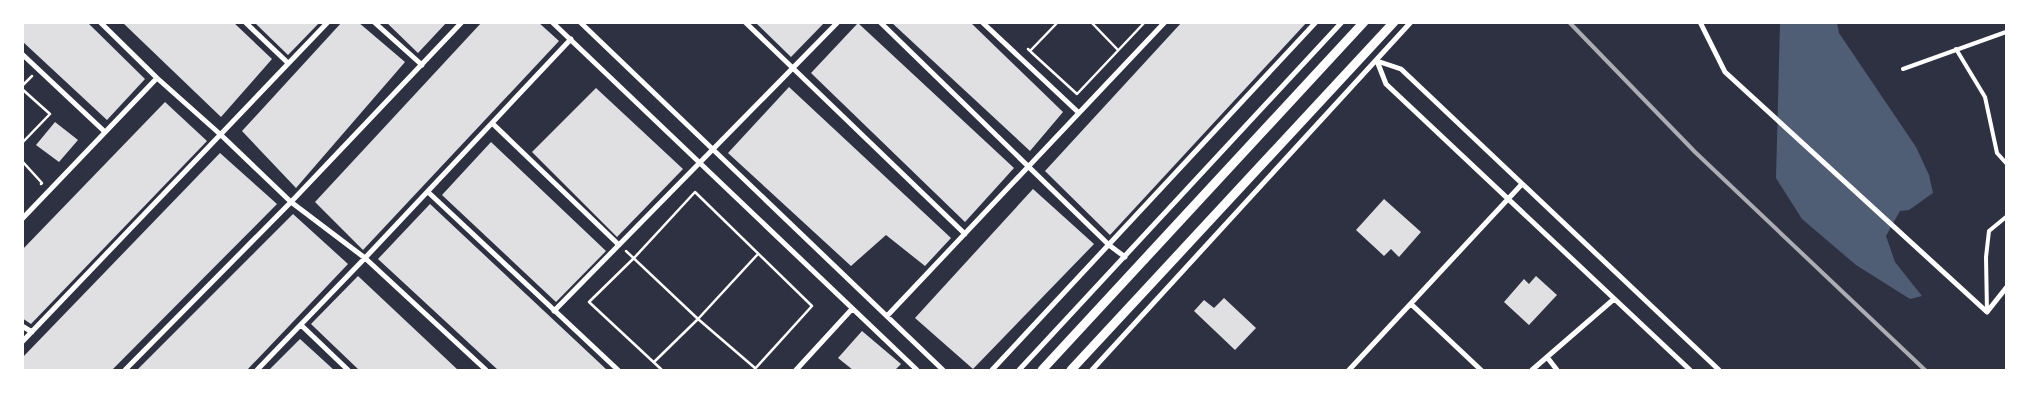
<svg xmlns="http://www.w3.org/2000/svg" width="2029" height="393" font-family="'Roboto Condensed',sans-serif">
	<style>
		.water { fill: #4f5d75 }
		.building { fill: #e0e0e3 }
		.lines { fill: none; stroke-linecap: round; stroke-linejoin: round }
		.path { stroke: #fff; stroke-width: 2.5 }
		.service { stroke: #fff; stroke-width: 4 }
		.minor { stroke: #fff; stroke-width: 5 }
		.tertiary { stroke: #fff; stroke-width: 9 }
		.rail { stroke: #abadb3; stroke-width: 4 }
	</style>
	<rect width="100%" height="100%" fill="#2d3142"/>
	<path class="water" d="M1780 23H1837L1839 33 1916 147 1929 175 1933 193 1909 210 1900 211 1886 236 1895 262 1922 296 1910 299 1856 265 1802 219 1776 178Z"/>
	<path class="building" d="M22 22H87L145 79 107 120 22 41Z
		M122 22H233L272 59 221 117Z
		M254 22H320L288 55Z
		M342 22H358L405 62 296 188 242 131Z
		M386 22H447L418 53Z
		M482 22H538L559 41 363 250 315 202Z
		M755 22H825L791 57Z
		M891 22H970L1063 112 1030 151Z
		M1182 22H1307L1110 235 1045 171Z
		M858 23 1014 168 965 222 811 73Z
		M789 87 951 238 925 266 886 235 851 266 728 153Z
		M596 88 683 169 617 237 532 152Z
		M165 102 207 141 31 324 22 318V250Z
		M55 122 78 140 59 162 36 145Z
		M491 142 606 251 556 302 442 195Z
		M220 153 277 204 112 370H22V358Z
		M1033 189 1094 244 973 369 915 318Z
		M1384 199 1421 232 1399 257 1391 249 1384 256 1356 230Z
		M430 204 607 370H498L378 259Z
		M293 214 348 264 247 370H137Z
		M358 276 458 370H359L311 324Z
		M1536 276 1557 295 1529 325 1504 302 1524 279 1529 284Z
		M1224 298 1256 328 1235 350 1194 311 1204 300 1214 308Z
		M862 331 901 364 895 370H853L838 358Z
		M300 339 334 370H269Z"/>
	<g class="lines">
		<path class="path" d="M1091 22 1118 50
			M1028 49 1030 51 1058 22
			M1031 52 1077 94 1145 22
			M22 86 32 76
			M22 86 31 77
			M22 89 50 114 22 143
			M22 161 42 183 41 184
			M626 251 698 319 755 368
			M654 362 698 319 758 254
			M662 370 589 302 634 258 695 192 812 306 754 370"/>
		<path class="service" d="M1956 49 1985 97 1997 153 2006 163
			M1903 69 2006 32
			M1987 312 1986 257 1989 231 2006 217"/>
		<path class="minor" d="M100 22 157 78 221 135 291 202 365 258 486 370
			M245 22 288 63
			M374 22 422 65
			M552 22 917 370
			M580 22 943 370
			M745 22 965 234
			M880 22 1109 245 1125 257
			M982 22 1079 113
			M1700 22 1725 72 1987 312 2006 288
			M22 54 105 132
			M1377 61 1401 69 1719 370
			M1377 61 1386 84 1690 370
			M492 123 619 245
			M428 192 618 370
			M22 219 157 78
			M1411 304 1481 370
			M554 311 838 22
			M887 316 1165 22
			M301 325 348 370
			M22 326 32 332
			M22 342 328 22
			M1547 357 1557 370
			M125 370 291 202 462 22
			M257 370 365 258 571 39
			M796 370 852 309
			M992 370 1316 22
			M1019 370 1342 22
			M1092 370 1411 22
			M1349 370 1522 184
			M1532 370 1614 299"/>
		<path class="tertiary" d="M1042 370 1364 22
			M1071 370 1394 22"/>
		<path class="rail" d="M1569 22 1695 152 1925 370"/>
	</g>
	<rect width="2029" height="393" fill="none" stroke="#ffffff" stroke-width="48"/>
</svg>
